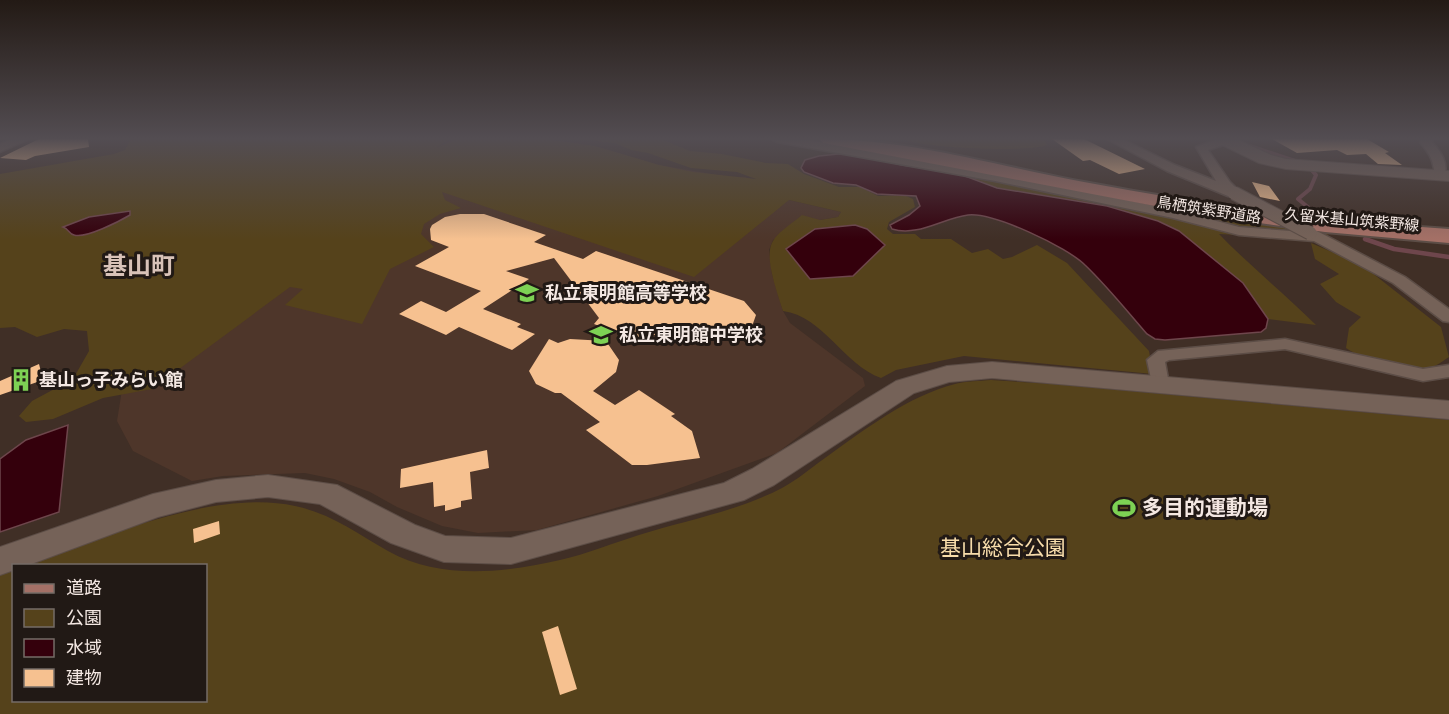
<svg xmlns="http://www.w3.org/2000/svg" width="1449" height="714" font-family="'DM Sans','Noto Sans JP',sans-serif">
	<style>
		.built { fill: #4e362a }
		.green { fill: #55421b }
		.water { fill: #34000c; stroke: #6e464c; stroke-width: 1.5 }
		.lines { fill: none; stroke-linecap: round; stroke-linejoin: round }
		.stream-far1 { stroke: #6e464c; stroke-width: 4 }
		.stream { stroke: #6e464c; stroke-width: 4.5 }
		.building { fill: #f6c190 }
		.street-casing { stroke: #5c4d46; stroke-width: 3 }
		.secondary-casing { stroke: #5c4d46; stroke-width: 2 }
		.primary-casing { stroke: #5c4d46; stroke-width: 4 }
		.street { fill: #756258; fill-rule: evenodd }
		.secondary { fill: #756258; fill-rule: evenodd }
		.primary { fill: #a47066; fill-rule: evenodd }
		.street-bridge-casing { stroke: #5c4d46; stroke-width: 15; stroke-linecap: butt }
		.street-bridge { stroke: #756258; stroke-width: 13 }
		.labels { text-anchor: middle; stroke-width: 6; stroke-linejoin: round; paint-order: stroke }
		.far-street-label { font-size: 15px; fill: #f4e8e3; stroke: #211915 }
		.poi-label { font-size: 18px; font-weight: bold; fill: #f4e8e3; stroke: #211915; text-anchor: start }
		.near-poi-label { font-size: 21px; font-weight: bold; fill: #f4e8e3; stroke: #211915; text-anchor: start }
		.near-park-label { font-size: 21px; fill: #f8ddab; stroke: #211915 }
		.district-label { font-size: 24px; font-weight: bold; fill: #d8c2b8; stroke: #211915 }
	</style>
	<rect width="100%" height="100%" fill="#402f26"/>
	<path class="built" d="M456 139H544L595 146 659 165 735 178 745 177 789 200 841 212 838 217 820 220 773 240 769 250 772 274 783 311 790 323 863 378 865 386 777 453 658 496 537 530 478 533 442 526 397 507 370 492 334 479 305 473 223 476 192 481 133 451 117 421 122 390 436 171 413 157Z"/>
	<path class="green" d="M131 139H450L436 148 456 139H544L595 146 659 165 693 172 756 179 737 172 691 168 648 153 631 150 615 143 578 139H661L690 151 722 154 766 163 788 164 804 174 839 187H860L878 196 904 195 913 199 915 207 889 222 887 229 893 234H915L921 239H951L972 253 988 249 1003 259 1012 257 1037 245 1067 263 1149 351 1153 374 964 356 896 370 881 378C844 365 823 316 783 311 778 294 763 256 773 241 779 231 793 223 802 215L820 220 838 217 841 212 789 200 694 277 442 192 445 200 461 208 440 214 424 224 421 234 434 247 390 269 362 324 285 305 303 289 290 287 152 389 103 398 53 419 26 422 19 416 32 401 73 379 89 351 87 331 64 329 37 337 15 327 0 328V174L114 154 125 150Z
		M903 139H1039L1045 141 1047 145C1028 153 922 148 903 139Z
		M870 157 1332 232 1327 235 1293 234V238L1219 234C1250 266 1285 294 1316 325L1268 319 1243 283 1179 231 1158 221 1107 206 997 188 957 173 902 165Z
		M1311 243 1362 265 1441 327 1449 357C1443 361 1435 367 1428 368 1402 373 1368 362 1346 348L1349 328 1361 317 1336 302 1320 284 1339 274 1315 259Z
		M991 380 1052 384 1449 420V714H0V574L13 569 14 700H206V566L24 565C101 539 214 488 295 506 330 513 358 534 388 551 440 580 504 573 560 560 587 554 613 543 639 535 687 520 738 511 782 488 797 480 811 468 825 458 864 430 908 396 955 384 966 381 980 381 991 380Z"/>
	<path class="water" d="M848 153 902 165 957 173 997 188 1107 206 1158 221 1179 231 1243 283 1268 319 1266 328 1261 332 1165 340 1155 339 1147 334C1127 311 1107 286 1085 265 1067 247 993 212 968 215 943 218 918 237 892 229L890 225 909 215 920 206 916 196 877 194 856 185 833 183 804 172 801 168 805 160 819 156Z
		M130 211V215C120 221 85 239 74 235 69 234 69 229 63 227L89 217Z
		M855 225 867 229 885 245 853 276 810 279 786 249 815 229Z
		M68 425 59 512 0 532V459L26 440Z"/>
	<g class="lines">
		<path class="stream-far1" d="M1250 146 1298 162
			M1309 167 1316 175 1310 189 1298 199 1309 208"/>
		<path class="stream" d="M1365 239 1394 249 1449 257"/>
	</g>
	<path class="building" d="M39 139H88L89 147 35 156 26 160 0 158Z
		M1052 139H1084L1145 169 1119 174 1090 160 1083 161Z
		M1272 139H1367L1389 152 1385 153 1402 165 1378 164 1366 154 1347 155 1337 150 1297 153Z
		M1252 182 1269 186 1280 201 1260 197Z
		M460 214H484L546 235 534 242 583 259 596 251 744 301 756 315 750 332 717 340 716 335H643L634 339 594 324 599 318 554 258 506 271 529 279 483 309 521 324 517 327 535 334 512 350 459 327 446 335 399 314 421 301 446 312 481 291 415 266 449 247 431 240 430 229 432 225 445 217Z
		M549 339 558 343 570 339 606 341 619 360 616 372 593 391 615 405 639 390 675 414 671 416 692 431 700 458 647 465H632L586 430 600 422 561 393H555L536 384 529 371Z
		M39 364 43 380 0 395V381Z
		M487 450 489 468 470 472 472 499 461 501V507L445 511V505L434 507 433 482 400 488 401 469Z
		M219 521 220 534 194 543 193 529Z
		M558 626 577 689 560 695 542 632Z"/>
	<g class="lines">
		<g class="street-casing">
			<path id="street" d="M12 139H29L0 152V144Z
				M771 139H800L919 158 1175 210 1239 227 1304 232 1310 229 1315 230 1405 277 1449 309V322L1443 321 1393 283 1314 241 1239 235 1173 218 995 181 777 142Z
				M1107 139H1122L1175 165 1216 181 1196 147 1218 139H1230L1229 143 1208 150 1230 182 1241 193 1234 197 1228 196 1167 171Z
				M1421 139H1433L1432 142C1441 152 1449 163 1444 177H1436C1431 158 1434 160 1420 142Z
				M1285 339 1423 369 1449 365V377L1423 381 1285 349 1169 360 1165 362 1169 384 1167 388H1153L1147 360 1158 351Z"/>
		</g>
		<g class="secondary-casing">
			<path id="secondary" d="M1214 139H1236L1271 155 1286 159 1449 171V181L1286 169 1259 163 1216 142Z
				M992 362 1449 401V419L992 378 949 382 914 393 774 485 744 500 511 564 444 562 391 543 320 504 268 497 216 502 158 517 26 566H14V570L0 575V547L153 494 216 480 268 475 337 485 415 525 445 536 511 538 724 483 752 469 896 381 947 366Z"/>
		</g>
		<g class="primary-casing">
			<path id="primary" d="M820 139C909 139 997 166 1084 182 1205 205 1326 221 1449 229V243L1325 232 1202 215 829 144 823 143Z"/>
		</g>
		<use href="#street" class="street"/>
		<use href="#secondary" class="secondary"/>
		<use href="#primary" class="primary"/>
		<g class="street-bridge-casing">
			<path id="street-bridge" d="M1234 193 1310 233"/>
		</g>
		<use href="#street-bridge" class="street-bridge"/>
	</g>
	<linearGradient id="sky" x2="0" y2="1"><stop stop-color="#231a15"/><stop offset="0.58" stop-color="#534d52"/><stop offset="1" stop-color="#534d52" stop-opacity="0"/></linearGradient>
	<rect width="1449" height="239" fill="url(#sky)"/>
	<defs>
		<g id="school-bare" transform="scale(1.8)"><path d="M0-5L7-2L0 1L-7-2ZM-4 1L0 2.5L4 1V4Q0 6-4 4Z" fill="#7dd154" stroke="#211915" stroke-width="2.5" paint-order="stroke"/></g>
		<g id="building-bare" transform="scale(1.8)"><path d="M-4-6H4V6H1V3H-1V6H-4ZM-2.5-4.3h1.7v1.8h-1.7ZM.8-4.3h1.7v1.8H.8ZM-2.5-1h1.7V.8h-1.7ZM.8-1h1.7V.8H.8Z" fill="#7dd154" stroke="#211915" stroke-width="2.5" paint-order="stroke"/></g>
		<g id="stadium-bare" transform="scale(1.8)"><path d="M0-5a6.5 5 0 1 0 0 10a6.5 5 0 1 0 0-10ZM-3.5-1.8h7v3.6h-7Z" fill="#7dd154" stroke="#211915" stroke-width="2.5" paint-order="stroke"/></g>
	</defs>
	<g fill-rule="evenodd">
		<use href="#school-bare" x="527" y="293"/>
		<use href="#school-bare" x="601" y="335"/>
		<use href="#building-bare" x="21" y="380"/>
		<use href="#stadium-bare" x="1124" y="508"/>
	</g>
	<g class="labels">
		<g class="far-street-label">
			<text transform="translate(1209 210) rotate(9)" y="5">鳥栖筑紫野道路</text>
			<text transform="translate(1352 220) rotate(5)" y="5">久留米基山筑紫野線</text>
		</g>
		<g class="poi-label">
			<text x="545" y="299">私立東明館高等学校</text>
			<text x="619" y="341">私立東明館中学校</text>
			<text x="39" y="386">基山っ子みらい館</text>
		</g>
		<g class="near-poi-label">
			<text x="1142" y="515">多目的運動場</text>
		</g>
		<g class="near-park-label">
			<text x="1003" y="555">基山総合公園</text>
		</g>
		<g class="district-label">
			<text x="139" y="274">基山町</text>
		</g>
	</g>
	<rect x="12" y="564" width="195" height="138" fill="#211915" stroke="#756c67" stroke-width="1.5"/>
	<rect x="24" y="584" width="30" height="9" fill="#a47066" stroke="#756c67" stroke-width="1.5"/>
	<text x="66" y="594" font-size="18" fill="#f4e8e3">道路</text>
	<rect x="24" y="609" width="30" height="18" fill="#55421b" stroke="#756c67" stroke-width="1.5"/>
	<text x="66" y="624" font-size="18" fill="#f4e8e3">公園</text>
	<rect x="24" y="639" width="30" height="18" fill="#34000c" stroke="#756c67" stroke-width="1.5"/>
	<text x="66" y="654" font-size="18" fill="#f4e8e3">水域</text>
	<rect x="24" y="669" width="30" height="18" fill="#f6c190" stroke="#756c67" stroke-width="1.5"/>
	<text x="66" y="684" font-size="18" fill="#f4e8e3">建物</text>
</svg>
